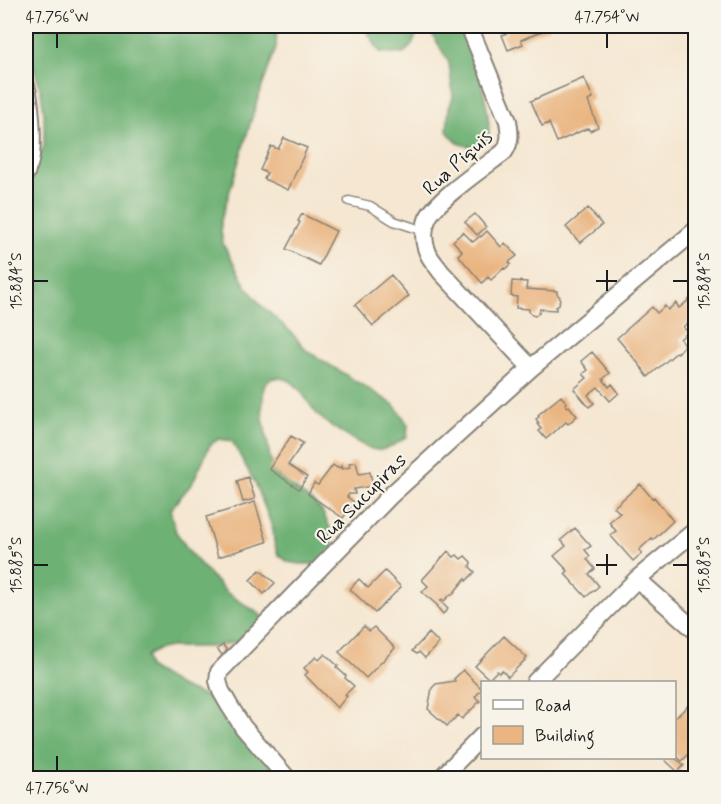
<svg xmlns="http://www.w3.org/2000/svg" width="721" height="804" font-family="Mynerve,sans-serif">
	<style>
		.forest { fill: #6eb174; stroke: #456648; stroke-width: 1.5 }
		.building { fill: #eab581 }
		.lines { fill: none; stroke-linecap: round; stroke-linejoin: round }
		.service-casing { stroke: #888276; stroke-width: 11 }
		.minor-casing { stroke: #888276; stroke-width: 20 }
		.service { stroke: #fff; stroke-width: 8 }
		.minor { stroke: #fff; stroke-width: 16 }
		.ticks { fill: none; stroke: #1c1c1c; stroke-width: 2 }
		.labels { text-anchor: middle; stroke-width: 4.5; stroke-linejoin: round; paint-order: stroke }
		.street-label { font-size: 20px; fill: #1c1c1c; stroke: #f7f3e8 }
		.neatline { fill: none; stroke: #1c1c1c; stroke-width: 2 }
		.ticks-label { font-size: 15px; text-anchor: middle; fill: #1c1c1c }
	</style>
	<rect width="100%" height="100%" fill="#f7f3e8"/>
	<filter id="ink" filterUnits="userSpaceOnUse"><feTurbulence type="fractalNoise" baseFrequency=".0167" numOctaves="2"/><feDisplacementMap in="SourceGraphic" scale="12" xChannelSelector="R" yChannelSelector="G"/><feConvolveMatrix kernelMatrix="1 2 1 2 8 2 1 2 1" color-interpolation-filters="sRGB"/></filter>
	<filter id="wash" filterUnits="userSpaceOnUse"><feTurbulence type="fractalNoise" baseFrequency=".008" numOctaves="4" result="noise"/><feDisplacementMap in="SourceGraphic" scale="24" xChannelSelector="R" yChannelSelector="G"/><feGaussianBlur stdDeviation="1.35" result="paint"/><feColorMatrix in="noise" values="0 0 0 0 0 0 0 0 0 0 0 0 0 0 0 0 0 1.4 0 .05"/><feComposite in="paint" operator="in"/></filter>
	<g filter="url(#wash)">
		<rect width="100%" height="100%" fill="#f5e7d1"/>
		<path class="forest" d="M26 26H277L276 48 258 98 221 220V231L223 244 246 286 261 305 291 332 307 351 393 404 401 414 408 425 407 437C398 442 388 450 377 450 366 450 325 423 317 414 309 405 303 392 294 384 288 378 280 378 272 378L264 386 262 411 270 458 274 469 280 478 313 502 322 511 332 532 333 555 326 564H300L288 562 278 554 274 542 273 529 256 485 232 441 219 439 210 445 193 482 170 510 176 532 191 554 227 593 261 615 262 628 244 641 210 647H169L156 650 146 656 148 667 181 687 219 701 285 778H26V184L44 146V114L41 92 32 62 26 53Z
			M363 26H420L412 45 403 54 380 52C373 43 370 34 363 26Z
			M422 26H462C474 50 493 114 488 140L478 147C461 146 457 145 447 131L449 108 453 97 449 63 430 30Z"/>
		<g id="blocks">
			<path class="building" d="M503 26H548L549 28 521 40 523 44 508 50 502 35 507 33Z
				M584 78 593 98 588 101 598 127 590 131 588 128 557 142 549 123 542 126 531 101Z
				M284 138 307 148 288 190 264 179 267 173 260 170 271 146 278 149Z
				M588 208 602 225 580 243 566 227Z
				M302 214 336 231 319 265 286 249 300 222 298 221Z
				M475 214 486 227 477 235 465 222Z
				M487 231 501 247 505 243 517 256 509 262 511 264 505 269 504 268 491 280 488 277 482 283 458 255 462 251 453 241 463 232 473 242 480 236 481 237Z
				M391 275 409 296 373 326 355 305Z
				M512 281 527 282 526 289 557 291V294L560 297 559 305 556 307V310L540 309 539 313 535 316 532 315 529 312V309L516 308 517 297 511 296Z
				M696 294V316L683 327 688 332 680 339 685 345 678 353 677 352 648 377 642 369H643L617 338 652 307 657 313 665 306 668 310 676 303 679 308Z
				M592 352 610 373 603 379 609 387 612 384 619 393 610 401 598 387 588 395 594 403 589 407 574 389 587 378 583 374 588 370 581 361Z
				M561 396 567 403 565 404 567 407 569 406 577 416 568 424 566 422 546 439 539 431 541 429 537 424 539 423 536 419 539 417 538 415Z
				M291 436 303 443 288 465 307 477 299 489 269 469Z
				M356 462 359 474 370 472 373 486 354 489 355 494H349L347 497 354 502 343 518 308 494 314 483 318 485 333 465 337 468 338 467 340 468 341 466 342 469 350 467 349 463Z
				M248 477 255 499 243 502 237 481Z
				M640 484 652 498 654 497 673 521 653 540 652 538 639 550 642 553 633 561 610 535 616 531 609 522 620 513 614 507Z
				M255 502 267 542 218 557 206 517Z
				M575 528 591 546 585 550 590 556 587 559 595 569 589 574 599 586 586 597 565 574 568 571 554 556 566 546 561 540Z
				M448 551 454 557 457 555 461 559 465 556 471 562 470 567 475 572 466 581 465 579 452 595 451 594 444 601 442 599 440 601 448 609 443 614 437 607 438 606 437 605 422 592 428 586 422 580Z
				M260 570 275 583 264 594 250 580Z
				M385 571 401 587 375 613 350 589 359 579 368 588Z
				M364 626 369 631 374 627 395 648 366 678 339 652Z
				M429 633 439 643 425 658 419 652 417 654 412 651Z
				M504 636 527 658 508 677 502 670 499 673 497 671 489 679 475 666Z
				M223 645 228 652 223 656 217 649Z
				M325 654 338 666 336 667 346 676 345 678 354 686 345 695 347 696 337 708 305 675 308 672 304 668 316 657 319 660Z
				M463 670 482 689 475 697 480 701 462 719 458 715 447 726 428 709 432 688 436 684 455 681 454 679Z
				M696 698V747L682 761 674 754V719Z
				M667 758H675L684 765 678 772 665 760Z"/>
		</g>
	</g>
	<g filter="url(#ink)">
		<use href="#blocks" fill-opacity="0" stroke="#888276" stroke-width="1.5"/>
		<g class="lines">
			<g class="service-casing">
				<path id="service" d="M349 201 370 206 394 221 424 231"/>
			</g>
			<g class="minor-casing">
				<path id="minor" d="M469 26 508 121C510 133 511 142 504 152 486 166 434 201 427 220 423 231 423 242 428 253 430 259 437 266 441 272L531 368
					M26 86C31 101 33 139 31 155 31 161 28 167 26 173
					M637 579 696 631
					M535 682 637 579 696 530
					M287 778 243 727 229 705 221 691 218 681 219 672 391 495 531 368 696 230
					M441 778 482 736"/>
			</g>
			<use href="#service" class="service"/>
			<use href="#minor" class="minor"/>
		</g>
	</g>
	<path class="ticks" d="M57 33V48M607 33V48M607 270V291M33 281H48M596 281H617M673 281H688M607 554V575M33 565H48M596 565H617M673 565H688M57 756V771"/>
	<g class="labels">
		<g class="street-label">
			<text transform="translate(457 162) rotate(-42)" y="7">Rua Piquis</text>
			<text transform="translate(361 498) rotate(-45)" y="7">Rua Sucupiras</text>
		</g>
	</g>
	<rect width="721" height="804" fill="none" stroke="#f7f3e8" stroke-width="66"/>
	<rect x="481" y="681" width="195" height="78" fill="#f7f3e8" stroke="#9f9d96" stroke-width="1.5"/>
	<rect x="493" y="700" width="30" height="9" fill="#ffffff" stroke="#9f9d96" stroke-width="1.5"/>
	<text x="535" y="711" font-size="18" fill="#1c1c1c">Road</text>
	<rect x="493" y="726" width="30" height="18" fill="#eab581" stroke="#9f9d96" stroke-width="1.5"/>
	<text x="535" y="741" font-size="18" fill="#1c1c1c">Building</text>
	<rect x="33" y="33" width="655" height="738" class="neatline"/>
	<g class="ticks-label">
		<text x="57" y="22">47.756°W</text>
		<text x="607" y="22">47.754°W</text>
		<text transform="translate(16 281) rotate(-90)" y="5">15.884°S</text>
		<text transform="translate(704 281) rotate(-90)" y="5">15.884°S</text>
		<text transform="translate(16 565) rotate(-90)" y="5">15.885°S</text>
		<text transform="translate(704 565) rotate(-90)" y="5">15.885°S</text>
		<text x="57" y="793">47.756°W</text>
	</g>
</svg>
